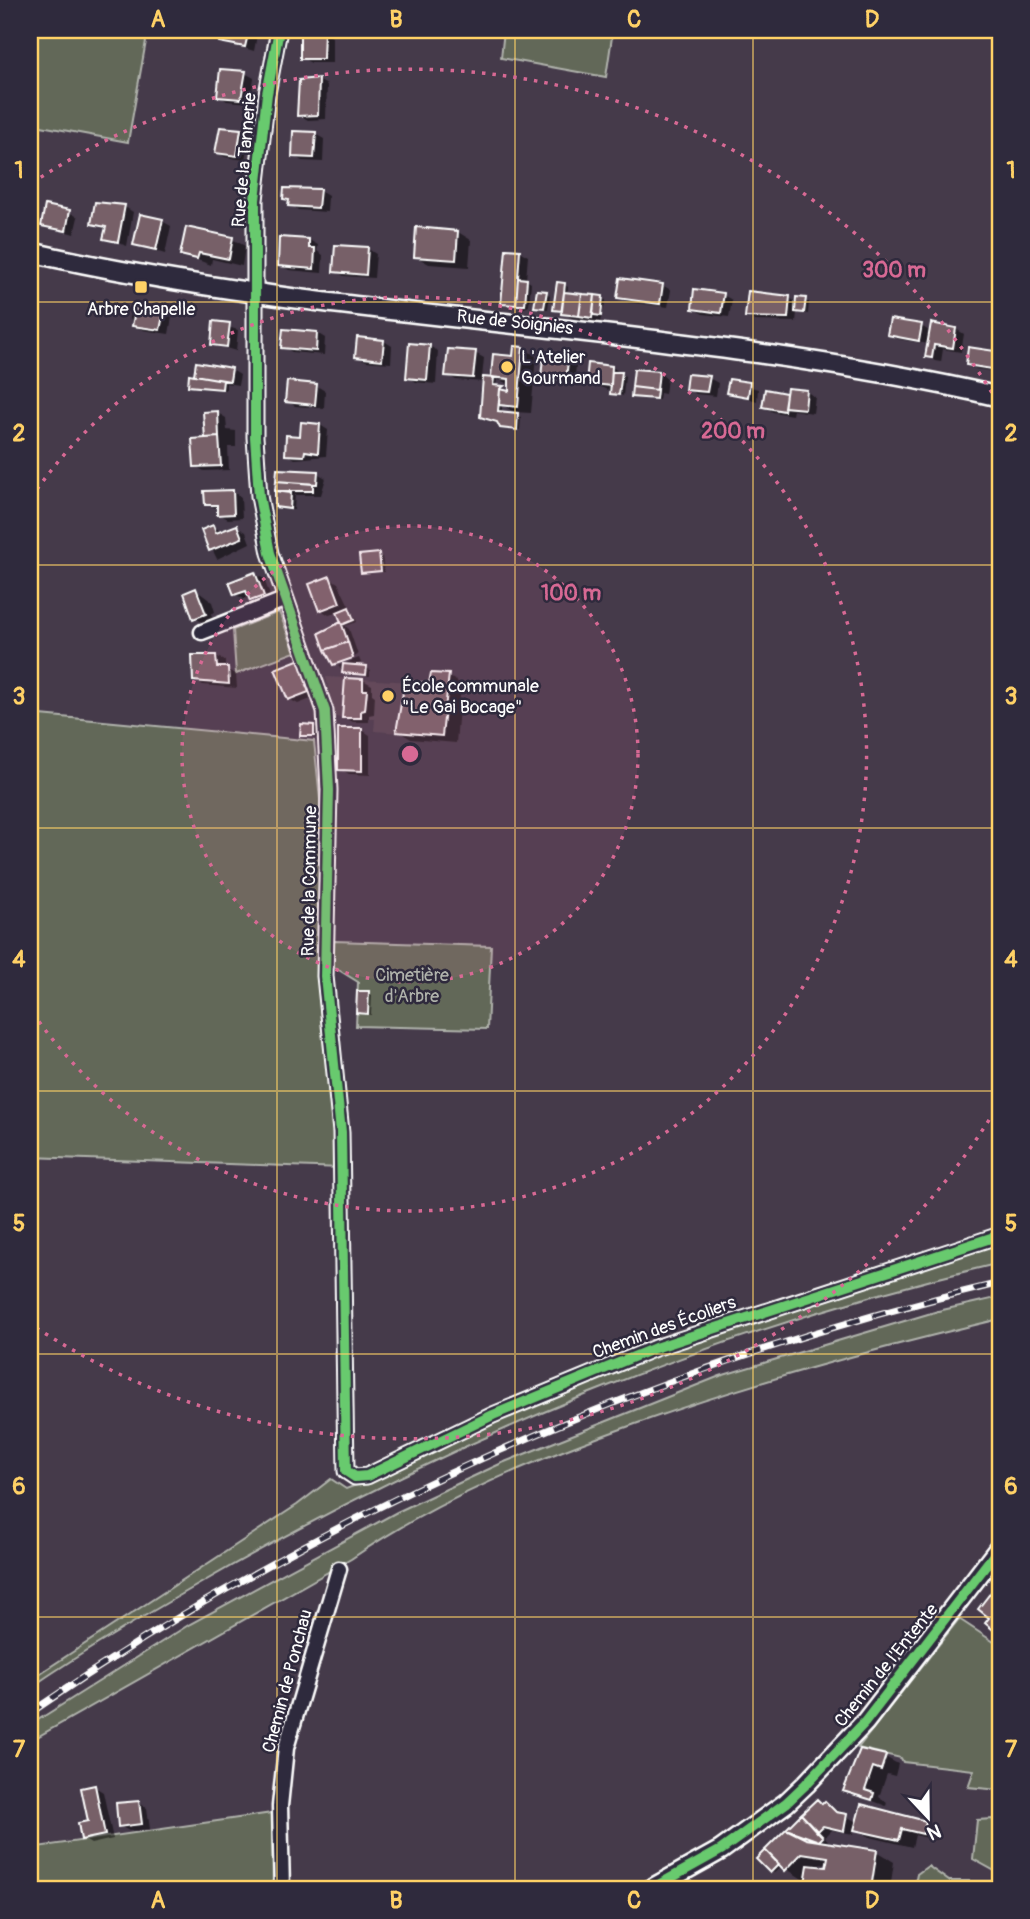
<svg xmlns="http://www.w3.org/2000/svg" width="1030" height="1919" font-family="Pangolin,sans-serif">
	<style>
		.built { fill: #544553 }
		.green { fill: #626759; stroke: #b0b3ac; stroke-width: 2 }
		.shadow { fill: #0007; fill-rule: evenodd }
		.building { fill: #776067; stroke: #fff; stroke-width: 2 }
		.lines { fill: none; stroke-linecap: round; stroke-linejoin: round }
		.minor-casing { stroke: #fff; stroke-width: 19 }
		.tertiary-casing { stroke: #fff; stroke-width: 23 }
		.minor { stroke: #2f2a3d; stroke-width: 14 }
		.tertiary { stroke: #2f2a3d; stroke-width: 18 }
		.rail-casing { stroke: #fff; stroke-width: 7 }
		.rail { stroke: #2f2a3d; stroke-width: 4.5; stroke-dasharray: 13; stroke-linecap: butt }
		.cycleway-casing { stroke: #2f2a3d; stroke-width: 15 }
		.cycleway { stroke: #67ca6e; stroke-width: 10 }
		.grid { fill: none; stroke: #ffd166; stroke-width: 2; stroke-opacity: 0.55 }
		.ring { fill: none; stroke: #d76994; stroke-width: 3.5; stroke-dasharray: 3.5 7 }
		.poi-dot { fill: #ffd166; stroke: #2f2a3d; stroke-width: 2.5 }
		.labels { text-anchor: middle; stroke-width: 5; stroke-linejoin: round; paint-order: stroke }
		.street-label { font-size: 18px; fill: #fff; stroke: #2f2a3d }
		.poi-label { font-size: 18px; fill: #fff; stroke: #2f2a3d; text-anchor: start }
		.park-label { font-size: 18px; fill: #b0b3ac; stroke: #2f2a3d }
		.centre { fill: #d76994; stroke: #2f2a3d; stroke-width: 3.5 }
		.ring-label { font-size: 21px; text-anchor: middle; font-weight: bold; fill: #d76994; stroke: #2f2a3d; stroke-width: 5; stroke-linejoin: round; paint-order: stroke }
		.neatline { fill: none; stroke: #ffd166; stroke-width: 2.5 }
		.grid-label { font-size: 23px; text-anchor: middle; font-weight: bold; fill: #ffd166 }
	</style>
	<rect width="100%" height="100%" fill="#453a4a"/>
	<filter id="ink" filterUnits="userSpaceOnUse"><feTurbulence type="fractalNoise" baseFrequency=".0143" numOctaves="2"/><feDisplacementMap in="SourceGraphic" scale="14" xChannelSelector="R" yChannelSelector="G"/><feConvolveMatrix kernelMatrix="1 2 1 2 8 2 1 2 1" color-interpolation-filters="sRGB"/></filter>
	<g filter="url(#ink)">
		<path class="built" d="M431 673 449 674 442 736 374 731 375 719 335 717 326 677 429 683Z"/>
		<path class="green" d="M30 30H148L128 142 30 124Z
			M504 30H613L606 77 501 58Z
			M279 612 295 652 236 674 233 630Z
			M30 714 314 741 327 867 325 939 342 1168 30 1157Z
			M334 941 491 946 487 1029 356 1026 358 982 334 967Z
			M1000 1242V1263C721 1328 450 1439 203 1582 144 1616 85 1650 30 1688V1680L297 1505 331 1479 346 1489 380 1476 504 1414 602 1372Z
			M1000 1297V1319C877 1348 757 1381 638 1423 539 1458 438 1499 351 1559L30 1741V1725L190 1624 397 1512 502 1463 720 1376 938 1311Z
			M959 1619 1000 1646V1790L968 1787 974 1770 903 1762 901 1758 858 1748Z
			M272 1813 273 1889H30V1848Z
			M993 1819 1000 1843V1889H914L917 1874 928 1866 949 1881H997L1000 1874 973 1859 977 1820Z"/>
		<path class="shadow" d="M223 30H258L254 51 221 41Z
			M323 32 332 37V63H311L302 58Z
			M245 73 254 78 250 103 227 101 219 96Z
			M318 80 327 85 326 119 308 120 299 115Z
			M241 131 249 136 245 160 225 157 217 152Z
			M315 134 324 139 323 162 302 161 294 156Z
			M320 191 328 196 327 212 298 210 285 198Z
			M30 201 36 204 32 226 30 225Z
			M97 204 125 207 133 212 127 246 105 238 107 230 93 224Z
			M69 212 78 217 74 234 43 225Z
			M162 221 171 226 165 254 135 245Z
			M458 232 471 240 469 267 429 264 415 256Z
			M232 239 245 246 242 266 212 259 211 265 182 254Z
			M309 240 318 245 317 251 323 255 322 273 289 270 280 265Z
			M368 249 376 254 374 278 344 276 335 271Z
			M519 251 528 256 526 280 531 283 529 306 524 308 503 303Z
			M565 285 568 287 567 294 606 300 600 322 572 318 555 309Z
			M662 285 671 290 668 307 628 302 619 297Z
			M546 293 550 295 548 309 540 308 536 306Z
			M723 295 732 300 729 317 703 314 694 309Z
			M789 298 797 302H809L808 314 797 312 796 322 755 321 747 316Z
			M131 308 163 312 172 317 169 334 143 330 134 325 135 321 129 319Z
			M215 323 238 330 236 351 212 344Z
			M921 326 931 332 956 329 964 334 961 352 943 349 941 362 935 361 927 356 929 344 898 339 889 335Z
			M317 333 325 338 324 355 292 352 283 347Z
			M384 341 392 346 391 363 366 361 357 356Z
			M429 346 438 351 436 384 416 382 408 377Z
			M523 348 536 356 531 413 514 412 502 405V413L521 417 520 430 489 421 484 382 456 380 447 375 475 353 484 358 482 378 492 379 494 356 515 358ZM497 379 511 385 510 393 496 387Z
			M970 349 1000 356V372L976 369 968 364Z
			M567 361 576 366 574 385 551 382 542 377Z
			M612 367 625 376 623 396 588 382Z
			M232 370 240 375 238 385 226 383V390L189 385 203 378 196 374Z
			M658 373 667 378 665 394 660 393 659 400 633 396Z
			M709 378 718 383 716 396 696 394 687 389Z
			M730 381 758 389 757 401 728 392Z
			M288 383 317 386 325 391 324 408 295 406 287 401Z
			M767 391 788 395 807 392 815 397 813 413 793 410 792 415 773 412 764 407Z
			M205 413H218L226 418 227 430 236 431V447H228L229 470 204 471 195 466 206 439Z
			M320 425 328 430 326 456 295 459 287 454Z
			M278 471 317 473 326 478 321 495H295L294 510 280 509 276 506 283 493 277 490Z
			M233 492 241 497 242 518 228 519 219 514V509L206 504Z
			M213 527 223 532 237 527 246 532 250 543 217 559 203 531Z
			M378 554 382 557 384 572H363Z
			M255 574 264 579 272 601 260 605 250 597 244 599 235 594Z
			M330 578 338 583 357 622 345 626 349 629 358 655 336 665 331 661 321 634 343 623 339 612 329 615 321 610Z
			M196 590 212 602 215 612 211 614 213 619 204 623 195 618Z
			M216 656 225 661V669L236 674 237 688 203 685 195 680Z
			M359 658 361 663 351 666 367 668 370 670V676L348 675 338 666Z
			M278 670 318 689 316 697 298 704 289 699Z
			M448 676 461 684 456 743 411 739 398 731 431 685Z
			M363 680 372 685V694L375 696 374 714 369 715V722H353L344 717Z
			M314 726 318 729 317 738 302 735Z
			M362 730 370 735V775L349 774 340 769Z
			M368 993 372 995 371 1015 362 1014 358 1012Z
			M885 1757 898 1764 895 1776 887 1774 879 1797 887 1802 886 1806 845 1790Z
			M95 1787 103 1792 113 1839 91 1844 83 1839 90 1823Z
			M818 1802 825 1803 858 1823 925 1822 938 1830 936 1840 915 1835 912 1847 870 1837 854 1828 853 1834 832 1830 825 1837 830 1843 876 1851 894 1862 890 1889H820L807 1882 808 1876 804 1880 782 1866 774 1873 771 1871 758 1859ZM797 1834 816 1840V1842L796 1836ZM821 1863 828 1864V1869L816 1868Z
			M139 1803 147 1808 150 1829 129 1831 120 1826Z"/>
		<path class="building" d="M221 30H249L245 47 219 42Z
			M300 31H324L323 59H300Z
			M220 69 246 71 241 99 217 97Z
			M319 78 318 115 297 116 299 80Z
			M220 127 241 129 237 156 215 153Z
			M293 131 316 132 314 158 292 157Z
			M284 188 320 189 318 208 288 206 289 200 283 199Z
			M95 202 125 205 118 242 103 239 106 227 91 224Z
			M45 205 70 210 66 231 41 226Z
			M140 214 163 219 156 250 133 245Z
			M186 227 233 237 229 259 199 253 197 259 180 255Z
			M416 227 458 231 456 260 414 257Z
			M279 237 309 239V248H315L314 269 278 266Z
			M335 245 368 247 366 275 333 272Z
			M506 249 520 250 516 305 501 304Z
			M518 278 527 279 525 305H516Z
			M620 278 663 284 660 304 617 298Z
			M557 282 565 283 562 311 553 310Z
			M694 289 724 293 721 313 692 309Z
			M537 290 547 291 544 308 534 307Z
			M748 291 790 296 788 318 745 317Z
			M564 292 582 294 579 316 561 314Z
			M582 294 595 295 592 318 579 316Z
			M595 295 603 296 601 316 593 315Z
			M796 297 806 298 804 313 795 312Z
			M136 306 164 311 160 330 132 326Z
			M890 319 922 324 919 341 887 335Z
			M213 321 230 323 227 347 211 345Z
			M931 323 956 328 953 348 934 345 932 358 925 357Z
			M283 329 317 332 316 351 281 348Z
			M357 337 384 340 382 360 355 357Z
			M409 343 430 345 427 380 406 378Z
			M514 346 523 347 518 407 499 405 500 389 509 391V379L491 377 493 354 513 356Z
			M968 347 995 351 992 369 966 365Z
			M448 349 476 351 473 378 445 376Z
			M543 357 568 360 566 381 541 378Z
			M196 362 232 368 230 381 194 375Z
			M588 363 612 366 611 386 586 383Z
			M634 369 659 371 657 390 632 387Z
			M612 372H622L619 395 610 394Z
			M189 374 223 380 222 389 188 386Z
			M687 374 710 376 707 392 685 390Z
			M483 377 494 378 493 385 504 386 500 389 498 411 518 413 517 430 500 428 497 422 480 417Z
			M729 379 750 382 748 397 726 393Z
			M287 381 317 384 315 405 285 402Z
			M632 387 657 390 656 399 631 397Z
			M787 388 807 390 805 409 784 407Z
			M765 389 786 393 784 411 762 407Z
			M218 411 219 437 205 438 203 412Z
			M301 422 320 424 318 453 305 451 304 456 285 455 286 435 300 436Z
			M219 437 221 466 194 467 192 439Z
			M277 469 318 471 317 484 276 481Z
			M276 481 313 484V491H275Z
			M233 490 234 514 217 515V505H205L204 491Z
			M275 491 291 493 290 509 275 507Z
			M213 525 216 533 237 525 242 538 209 551 201 530Z
			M379 553 381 571 361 573 359 555Z
			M255 572 264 596 250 601 246 591 234 595 229 582Z
			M330 576 340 603 319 611 309 584Z
			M196 588 206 614 193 619 184 593Z
			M349 607 354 620 342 625 337 612Z
			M341 622 348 642 325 650 319 633Z
			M348 642 353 658 333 665 325 650Z
			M192 655H216L217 667H228L229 684 193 681Z
			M300 659 310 684 306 685 309 692 288 700 275 669Z
			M343 664 367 666 366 675 342 673Z
			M431 673 449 674 442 736 396 732 405 681 429 683Z
			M345 678 363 679V690H367L365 710 361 711V718H342Z
			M301 724 314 725V736H300Z
			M338 728H362V771L338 770Z
			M357 991H369L368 1014 356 1013Z
			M992 1591 1000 1597V1629L997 1633 985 1623 989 1618 978 1609Z
			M860 1749 886 1755 881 1770 873 1767 865 1790 874 1793 872 1800 843 1791Z
			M95 1785 105 1835 81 1840 78 1823 88 1821 81 1788Z
			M817 1799 822 1804 825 1801 836 1812 847 1814 844 1831 823 1826 817 1832 801 1814Z
			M139 1801 142 1824 118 1827 116 1803Z
			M861 1804 926 1821 923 1834 902 1829 899 1840 854 1830Z
			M801 1814 823 1837 819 1841 786 1829Z
			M786 1829 806 1839 877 1850 871 1889 805 1883 808 1865 826 1867 828 1857 802 1853 785 1871 765 1850Z
			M765 1850 779 1864 770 1873 756 1859Z"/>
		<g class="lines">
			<g class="minor-casing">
				<path id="minor" d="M279 30 267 94 255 200V437L259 496 270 553 325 711 329 790 325 976 341 1132 346 1471 355 1477 367 1476 493 1415 655 1348 1000 1235
					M202 632 286 599
					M282 1889 280 1806 286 1748 339 1569"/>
			</g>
			<g class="tertiary-casing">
				<path id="tertiary" d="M30 252C349 325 681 323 1000 397
					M651 1889 721 1850 786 1803 806 1784 865 1722 1000 1547"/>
			</g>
			<use href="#minor" class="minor"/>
			<use href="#tertiary" class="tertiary"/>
			<g class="rail-casing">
				<path id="rail" d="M30 1713C321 1512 656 1363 1000 1283"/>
			</g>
			<use href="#rail" class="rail"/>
			<g class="cycleway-casing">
				<path id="cycleway" d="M279 30 267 94 255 200V437L259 496 270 553 325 711 329 790 325 976 341 1132 346 1471 355 1477 367 1476 493 1415 655 1348 1000 1235
					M651 1889 721 1850 786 1803 806 1784 865 1722 1000 1547"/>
			</g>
			<use href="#cycleway" class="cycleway"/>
		</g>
	</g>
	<path class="grid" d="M277 30V1889M515 30V1889M753 30V1889M30 302H1000M30 565H1000M30 828H1000M30 1091H1000M30 1354H1000M30 1617H1000"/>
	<circle cx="410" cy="754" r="228" fill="#d76994" fill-opacity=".12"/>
	<g class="ring">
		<circle cx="410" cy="754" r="228"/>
		<path d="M31 498A457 457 0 1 1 31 1010"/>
		<path d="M1000 1102A685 685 0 0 1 32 1325M32 183A685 685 0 0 1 1000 406"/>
	</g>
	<g class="poi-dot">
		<rect x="134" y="280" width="14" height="14" rx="3.5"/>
		<circle cx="507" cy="367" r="7"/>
		<circle cx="388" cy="696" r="7"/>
	</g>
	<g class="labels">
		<g class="street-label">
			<text transform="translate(244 160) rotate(-85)" y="6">Rue de la Tannerie</text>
			<text transform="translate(515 322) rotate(6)" y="6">Rue de Soignies</text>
			<text transform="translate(309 881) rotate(-89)" y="6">Rue de la Commune</text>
			<text transform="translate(664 1327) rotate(-20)" y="6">Chemin des Écoliers</text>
			<text transform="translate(886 1665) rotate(-51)" y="6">Chemin de l'Entente</text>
			<text transform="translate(287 1681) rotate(-75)" y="6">Chemin de Ponchau</text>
		</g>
		<g class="poi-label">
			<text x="141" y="315" text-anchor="middle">Arbre Chapelle</text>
			<text x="521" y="363">L'Atelier<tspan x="521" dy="21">Gourmand</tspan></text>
			<text x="402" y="692">École communale<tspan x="402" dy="21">"Le Gai Bocage"</tspan></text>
		</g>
		<g class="park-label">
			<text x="412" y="981">Cimetière<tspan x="412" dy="21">d'Arbre</tspan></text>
		</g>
	</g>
	<circle cx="410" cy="754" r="10" class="centre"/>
	<g class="ring-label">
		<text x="894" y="277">300 m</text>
		<text x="733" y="438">200 m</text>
		<text x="571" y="600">100 m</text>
	</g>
	<rect width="1030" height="1919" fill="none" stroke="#2f2a3d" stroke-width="77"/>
	<g transform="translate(928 1817) rotate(158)" stroke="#2f2a3d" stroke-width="5" paint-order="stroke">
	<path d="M0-5L12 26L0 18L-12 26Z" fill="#ffffff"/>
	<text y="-10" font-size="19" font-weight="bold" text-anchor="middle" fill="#ffffff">N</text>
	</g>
	<rect x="38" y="38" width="954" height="1843" class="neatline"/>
	<g class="grid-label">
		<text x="158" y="27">A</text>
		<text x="396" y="27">B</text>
		<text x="634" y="27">C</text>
		<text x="872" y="27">D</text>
		<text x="19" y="178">1</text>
		<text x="1011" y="178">1</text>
		<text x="19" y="441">2</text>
		<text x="1011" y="441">2</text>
		<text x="19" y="704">3</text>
		<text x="1011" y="704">3</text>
		<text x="19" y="967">4</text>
		<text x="1011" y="967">4</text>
		<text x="19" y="1231">5</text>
		<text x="1011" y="1231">5</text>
		<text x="19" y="1494">6</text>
		<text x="1011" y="1494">6</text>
		<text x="19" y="1757">7</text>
		<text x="1011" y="1757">7</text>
		<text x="158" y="1908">A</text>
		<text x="396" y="1908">B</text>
		<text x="634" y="1908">C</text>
		<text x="872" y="1908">D</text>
	</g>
</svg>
